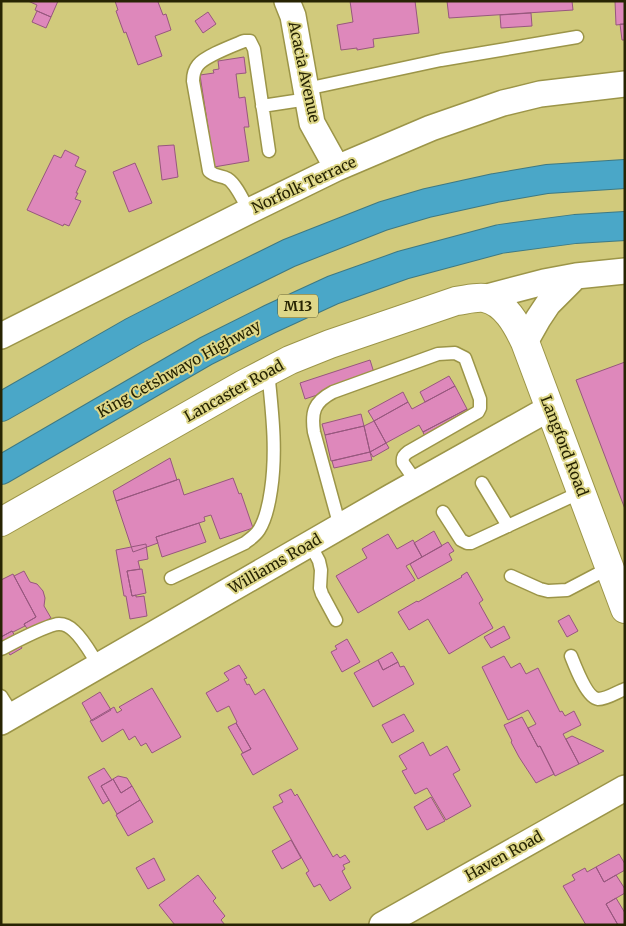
<svg xmlns="http://www.w3.org/2000/svg" width="626" height="926" font-family="Merriweather,serif">
	<style>
		.building { fill: #de88bb; stroke: #97577e }
		.lines { fill: none; stroke-linecap: round; stroke-linejoin: round }
		.service-casing { stroke: #9c9548; stroke-width: 15 }
		.minor-casing { stroke: #9c9548; stroke-width: 28 }
		.tertiary-casing { stroke: #9c9548; stroke-width: 30 }
		.motorway-casing { stroke: #3e7983; stroke-width: 30 }
		.service { stroke: #fff; stroke-width: 12 }
		.minor { stroke: #fff; stroke-width: 25 }
		.tertiary { stroke: #fff; stroke-width: 28 }
		.motorway { stroke: #4aa7c8; stroke-width: 28 }
		.labels { text-anchor: middle; stroke-width: 4; stroke-linejoin: round; paint-order: stroke }
		.shield { fill: #ded789; stroke: #5e5a2b; stroke-width: 1 }
		.shield-label { font-size: 14px; font-weight: bold; fill: #272403 }
		.street-label { font-size: 15px; fill: #272403; stroke: #ded789 }
	</style>
	<rect width="100%" height="100%" fill="#d1ca7c"/>
	<path class="building" d="M28 1H58L51 17 35 10 37 5Z
		M115 1H160L158 2 163 15 166 14 171 30 155 36 162 56 138 65 126 32 124 33 116 11 118 10Z
		M350 1H415L419 33 373 39 374 47 357 50V48L341 50 337 25 353 22Z
		M447 1H572L573 10 449 18Z
		M615 1H625V24L616 25Z
		M37 11 51 17 46 28 32 22Z
		M208 12 216 24 203 33 195 21Z
		M531 13 532 26 501 28 500 15Z
		M620 24H625V40H622Z
		M244 57 246 73 236 74 239 98 245 97 249 127H244L249 161 214 167 200 75 214 73 213 70 219 69 218 61Z
		M174 145 178 177 162 180 158 146Z
		M65 150 79 157 75 166 86 171 76 193H78L75 199 81 201 69 226 64 224 63 226 27 210 54 155 61 158Z
		M135 163 152 203 129 212 113 172Z
		M370 360 375 376 305 399 300 383Z
		M625 362V509L576 380Z
		M449 376 455 386 425 402 420 392Z
		M455 386 467 409 423 432 419 425 386 443 374 421 408 402 412 409Z
		M403 392 408 402 374 421 368 411Z
		M467 409 470 415 426 439 423 432Z
		M361 414 364 426 325 435 322 424Z
		M374 421 386 443 370 452 364 426Z
		M364 426 370 452 331 461 325 435Z
		M386 443 389 448 373 457 370 452Z
		M370 452 372 460 334 468 332 461Z
		M170 458 177 480 116 501 113 491Z
		M233 478 239 494 241 493 253 528 220 539 211 515 204 517 205 521 156 537 158 543 133 552 116 501 179 479 184 495Z
		M199 523 206 542 162 557 156 537Z
		M434 531 442 546 422 557 414 543Z
		M388 534 397 549 413 540 422 557 406 566 415 580 358 613 336 576 367 558 362 549Z
		M448 542 454 551 449 554 452 560 418 579 410 564Z
		M146 544 148 559 138 561 140 569 127 571 132 596 136 595V597L144 596 147 616 130 619 126 596H124L116 550Z
		M142 569 146 593 132 596 127 571Z
		M24 571 30 582 37 584 43 591 45 598 44 606 51 618 28 630 24 624 36 617 14 576Z
		M467 572 483 600 479 603 493 628 449 654 428 619 409 630 398 612 417 601 418 602 462 577 461 576Z
		M13 574 36 617 24 624 25 626 13 632 12 631 1 637V580Z
		M569 615 578 631 567 637 558 621Z
		M504 626 510 638 491 648 484 637Z
		M12 631 22 648 10 655 1 640V637Z
		M347 639 360 662 342 672 331 652 337 649 335 646Z
		M392 652 398 662 383 670 378 660Z
		M504 656 511 668 520 663 526 674 538 668 560 712 562 711 565 716 574 711 581 725 563 734 579 764 555 776 540 746 538 747 528 728 536 724 528 710 508 720 482 667Z
		M378 660 383 670 398 662 400 667 404 666 414 684 373 707 354 673Z
		M239 665 247 678 244 679 247 685 249 684 255 695 264 689 298 749 253 775 241 754 251 749 236 723 237 722 229 706 217 712 206 693 229 680 224 673Z
		M152 688 181 737 152 753 146 743 141 746 135 736 129 740 123 729 102 742 90 721 114 707 117 713 122 710 119 707Z
		M100 692 111 710 92 721 82 703Z
		M404 714 414 731 392 743 382 725Z
		M522 717 538 747 540 746 554 774 536 783 519 757 511 742 512 741 504 725Z
		M236 723 251 749 243 753 228 727Z
		M572 736 604 751 579 764 566 739Z
		M423 742 430 756 447 746 460 770 453 774 471 806 446 820 427 788 415 794 402 771 407 769 399 756Z
		M104 768 112 780 101 786 109 800 103 804 88 777Z
		M118 776 127 778 132 786 121 793 113 779Z
		M113 779 121 793 132 786 140 800 117 814 101 786Z
		M291 789 295 796 297 794 333 857 337 854 340 858 345 855 350 862 343 865 345 869 342 871 351 888 330 901 320 884 314 887 306 873 309 871 273 807 283 802 279 795Z
		M431 797 445 821 427 830 414 807Z
		M140 800 153 822 128 836 116 815Z
		M291 840 301 858 282 869 272 851Z
		M619 854 625 864V870L604 882 596 867Z
		M154 858 165 880 148 889 136 868Z
		M596 867 604 882 616 875 625 889V893L606 904 618 925H586L563 886 575 880 572 875 585 868 587 872Z
		M198 875 216 898 213 901 225 916 221 920 225 925H175L159 905Z
		M616 898 625 913V925H618L606 904Z"/>
	<g class="lines">
		<g class="service-casing">
			<path id="service" d="M306 89 441 60 577 37
				M262 106 308 99
				M249 211C244 202 236 184 228 179 221 175 215 177 209 171L193 81C193 75 194 70 198 65 205 56 232 46 244 41H250L254 49 269 151
				M482 483 508 526
				M443 512 461 540 467 543H471L581 492
				M340 527 314 432C311 412 314 402 333 392L438 354 455 353 465 358 480 399V408L478 412 408 452C404 455 402 457 403 463L417 483
				M310 544 319 561 321 570 320 588 322 594 336 620
				M511 576 540 589 548 591 567 590 609 568
				M171 578 245 543C250 539 255 536 259 530 266 519 269 504 271 490 277 450 272 411 268 371
				M1 649C13 643 48 624 59 624 64 624 70 627 74 631 84 640 91 654 99 666
				M571 656C575 666 587 698 598 699 607 699 617 692 625 689
				M1 696 13 715"/>
		</g>
		<g class="minor-casing">
			<path id="minor" d="M287 1 293 16 312 123 337 168
				M483 298 544 282 576 276 625 271
				M1 336 249 211 337 168 431 128 503 103 540 94 625 84
				M525 342 538 319 548 304 576 276
				M1 722 391 497 550 408
				M382 925 625 788"/>
		</g>
		<g class="tertiary-casing">
			<path id="tertiary" d="M1 522 244 384 290 360 330 344 456 301C465 300 475 297 484 298 505 302 517 325 525 342L625 609"/>
		</g>
		<g class="motorway-casing">
			<path id="motorway" d="M1 407 134 331 220 287 289 253 383 216 427 203 495 188 547 179 625 174
				M1 470 206 351 270 319 333 290 403 265 500 239 575 229 625 226"/>
		</g>
		<use href="#service" class="service"/>
		<use href="#minor" class="minor"/>
		<use href="#tertiary" class="tertiary"/>
		<use href="#motorway" class="motorway"/>
	</g>
	<g class="labels">
		<rect class="shield" x="278" y="294.5" width="40" height="23" rx="4"/>
		<g class="shield-label">
			<text x="298" y="311">M13</text>
		</g>
		<g class="street-label">
			<text transform="translate(304 72) rotate(78)" y="5">Acacia Avenue</text>
			<text transform="translate(304 185) rotate(-25)" y="5">Norfolk Terrace</text>
			<text transform="translate(179 369) rotate(-29)" y="5">King Cetshwayo Highway</text>
			<text transform="translate(234 391) rotate(-29)" y="5">Lancaster Road</text>
			<text transform="translate(564 446) rotate(69)" y="5">Langford Road</text>
			<text transform="translate(275 564) rotate(-30)" y="5">Williams Road</text>
			<text transform="translate(504 856) rotate(-29)" y="5">Haven Road</text>
		</g>
	</g>
	<rect width="626" height="926" fill="none" stroke="#272403" stroke-width="5"/>
</svg>
